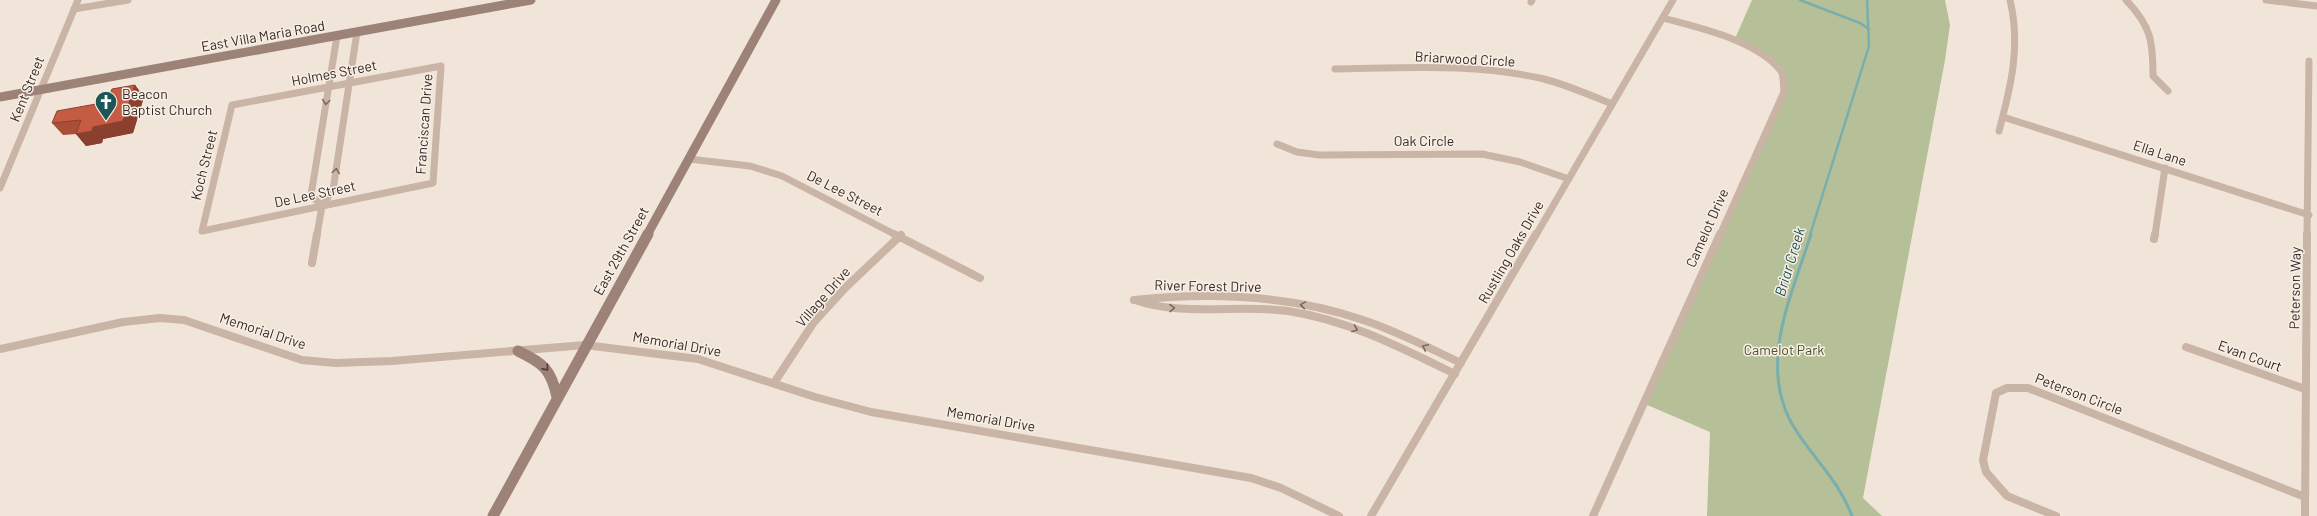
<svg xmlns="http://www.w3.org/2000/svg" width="2317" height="516" font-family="Barlow,sans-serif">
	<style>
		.green { fill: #b5c099 }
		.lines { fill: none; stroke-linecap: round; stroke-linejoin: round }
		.stream-far1 { stroke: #78aead; stroke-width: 2.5 }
		.stream { stroke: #78aead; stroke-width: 3 }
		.minor-far1 { stroke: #c9b4a5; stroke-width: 7 }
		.minor { stroke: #c9b4a5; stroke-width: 8 }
		.secondary-far1 { stroke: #9d8277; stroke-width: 9 }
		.secondary { stroke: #9d8277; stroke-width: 11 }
		.wall { fill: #aa4e3a }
		.shaded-wall { fill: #8b402f }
		.building { fill: #c65b43; stroke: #8b402f }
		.oneway { stroke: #786860 }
		.oneway2 { stroke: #4f403b }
		.labels { text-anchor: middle; stroke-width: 3; stroke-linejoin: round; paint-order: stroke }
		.street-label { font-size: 14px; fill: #352a27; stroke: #f9efe5 }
		.poi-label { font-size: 14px; fill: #352a27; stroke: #f9efe5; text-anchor: start }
		.park-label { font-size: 14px; fill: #47532a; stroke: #f9efe5 }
		.water-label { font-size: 15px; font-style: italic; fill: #1c5656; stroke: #f9efe5 }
	</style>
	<rect width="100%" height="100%" fill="#f1e5d9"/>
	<path class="green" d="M1752 0H1945L1950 25 1945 60 1863 498 1882 516H1707L1710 432 1645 404 1784 92C1785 60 1758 54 1734 41Z"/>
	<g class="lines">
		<path class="stream-far1" d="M1800 0 1860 23 1869 29
			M1810 235 1869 46 1867 0"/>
		<path class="stream" d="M1811 234C1791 297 1755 370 1797 432 1816 461 1840 483 1852 516"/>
		<path class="minor-far1" d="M2126 0C2151 26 2153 41 2153 76L2168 91
			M2266 0 2317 6
			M1531 2 1532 0
			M74 9 128 0
			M1663 18C1699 28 1757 40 1781 71 1784 75 1783 86 1784 92L1720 235
			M441 66 433 183 202 231 232 105Z
			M1335 69C1404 68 1475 63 1544 79 1567 85 1590 95 1612 104
			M2003 117 2309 215
			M1999 131C2011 86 2021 46 2010 0
			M1277 144 1297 152 1319 155 1482 154 1520 162 1569 179
			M689 159 750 166 782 176 896 235
			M0 188 78 0
			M322 206 311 195 337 36
			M317 235 322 206 333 190 357 32
			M1536 235 1673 0
			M2155 235 2165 168
			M2307 235 2309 61"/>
		<path class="minor" d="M894 234 980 278
			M2154 239 2155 234
			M312 263 317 234
			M1134 300C1211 292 1290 295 1363 320 1397 331 1429 348 1461 363
			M1135 300C1182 317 1239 304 1288 311 1348 320 1402 348 1455 374
			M2186 347 2305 389
			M0 349 123 322 160 318 184 320 302 360 335 363 392 361 585 345 698 359 815 397 871 412 1251 478 1281 488 1339 516
			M774 383 814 322 846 287 901 235
			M1371 516 1536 234
			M1593 516 1720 234
			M2056 516 2007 496 1986 472 1983 460 1996 393 2007 388H2028L2305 497
			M2305 516 2307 234"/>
		<path class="secondary-far1" d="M0 97 531 0
			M647 235 776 0"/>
		<path class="secondary" d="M518 351C543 363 551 369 557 397
			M493 516 648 234"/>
	</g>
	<path class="wall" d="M135 85 144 97 133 133 103 139 102 143 86 146 76 134 63 135 52 123 107 102Z"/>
	<path class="shaded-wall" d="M135 85 144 97 133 133 103 139 102 143 86 146 76 134 93 127Z"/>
	<path class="building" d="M135 85 123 121 93 127 92 131 76 134 81 120 52 123 57 111 107 102 112 89Z"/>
	<defs><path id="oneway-chevron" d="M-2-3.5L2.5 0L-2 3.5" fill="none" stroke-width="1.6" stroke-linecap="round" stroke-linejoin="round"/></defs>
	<g class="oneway">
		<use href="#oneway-chevron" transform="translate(326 102) rotate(98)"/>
		<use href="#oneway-chevron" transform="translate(336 171) rotate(-82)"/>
		<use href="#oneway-chevron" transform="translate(1303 305) rotate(-171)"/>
		<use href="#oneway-chevron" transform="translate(1172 308) rotate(-1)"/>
		<use href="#oneway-chevron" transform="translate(1355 329) rotate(21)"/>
		<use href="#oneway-chevron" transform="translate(1425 347) rotate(-155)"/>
	</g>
	<use class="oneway2" href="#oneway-chevron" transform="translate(546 368) rotate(48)"/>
	<defs>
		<g id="church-pin" transform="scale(1.15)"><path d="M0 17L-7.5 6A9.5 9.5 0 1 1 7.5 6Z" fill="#1c5656" stroke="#f9efe5"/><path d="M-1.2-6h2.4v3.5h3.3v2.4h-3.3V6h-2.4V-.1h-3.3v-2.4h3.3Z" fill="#fff"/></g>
	</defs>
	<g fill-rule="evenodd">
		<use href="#church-pin" x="106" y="102"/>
	</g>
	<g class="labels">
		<g class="street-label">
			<text transform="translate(263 36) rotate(-10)" y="5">East Villa Maria Road</text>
			<text transform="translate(1465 59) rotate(3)" y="5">Briarwood Circle</text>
			<text transform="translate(334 73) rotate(-11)" y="5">Holmes Street</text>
			<text transform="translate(27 89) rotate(-68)" y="5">Kent Street</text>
			<text transform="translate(424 124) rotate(-86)" y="5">Franciscan Drive</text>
			<text x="1424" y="146">Oak Circle</text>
			<text transform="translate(2160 153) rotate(18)" y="5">Ella Lane</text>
			<text transform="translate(204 165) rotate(-76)" y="5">Koch Street</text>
			<text transform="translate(845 193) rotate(27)" y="5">De Lee Street</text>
			<text transform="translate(315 194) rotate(-12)" y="5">De Lee Street</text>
			<text transform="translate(1707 228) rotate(-66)" y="5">Camelot Drive</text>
			<text transform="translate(621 251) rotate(-61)" y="5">East 29th Street</text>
			<text transform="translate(1511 252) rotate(-60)" y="5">Rustling Oaks Drive</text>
			<text transform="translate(1208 286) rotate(1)" y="5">River Forest Drive</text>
			<text transform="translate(2295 288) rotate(-89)" y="5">Peterson Way</text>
			<text transform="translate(823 297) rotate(-49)" y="5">Village Drive</text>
			<text transform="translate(263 331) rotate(18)" y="5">Memorial Drive</text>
			<text transform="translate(677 344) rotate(10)" y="5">Memorial Drive</text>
			<text transform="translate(2250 356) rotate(20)" y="5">Evan Court</text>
			<text transform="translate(2079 394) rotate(21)" y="5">Peterson Circle</text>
			<text transform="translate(991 419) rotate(10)" y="5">Memorial Drive</text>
		</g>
		<g class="poi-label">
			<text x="122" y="99">Beacon<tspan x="122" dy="16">Baptist Church</tspan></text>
		</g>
		<g class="park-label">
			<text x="1784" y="355">Camelot Park</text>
		</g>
		<g class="water-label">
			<text transform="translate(1790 262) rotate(-73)" y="5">Briar Creek</text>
		</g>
	</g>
</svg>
